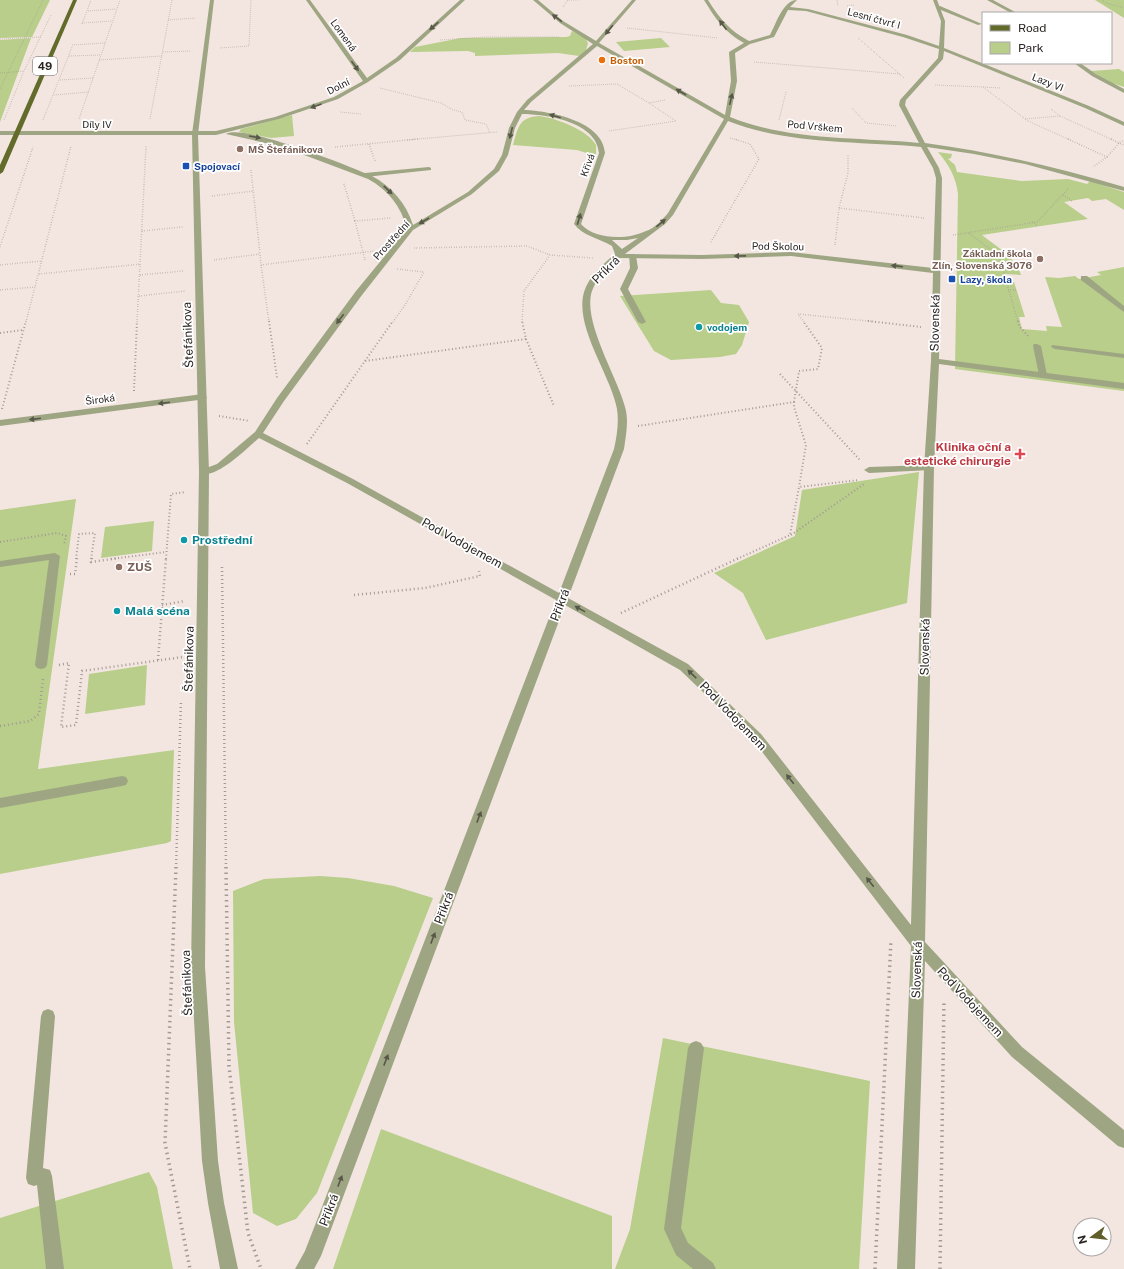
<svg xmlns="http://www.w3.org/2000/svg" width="1124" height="1269" font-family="'Public Sans',sans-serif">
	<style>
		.green { fill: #b8ce8a }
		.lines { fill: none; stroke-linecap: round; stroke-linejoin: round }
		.path-far4 { stroke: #a39995; stroke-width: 1; stroke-dasharray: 0.5 1.5; stroke-linecap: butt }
		.path-far3 { stroke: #a39995; stroke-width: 1.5; stroke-dasharray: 0.5 2; stroke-linecap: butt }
		.path-far2 { stroke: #a39995; stroke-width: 2; stroke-dasharray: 1 2.5; stroke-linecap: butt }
		.path-far1 { stroke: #a39995; stroke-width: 2.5; stroke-dasharray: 1 3; stroke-linecap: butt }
		.path { stroke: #a39995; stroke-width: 3.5; stroke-dasharray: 1.5 4; stroke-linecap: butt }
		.service { fill: #9ea583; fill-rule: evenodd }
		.minor { fill: #9ea583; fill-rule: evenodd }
		.tertiary { fill: #9ea583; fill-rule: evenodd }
		.primary { fill: #626b2a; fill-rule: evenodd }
		.oneway { fill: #585849 }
		.food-dot { fill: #e8710a; stroke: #fff; stroke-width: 1.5 }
		.education-dot { fill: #8d6e63; stroke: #fff; stroke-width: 1.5 }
		.transit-dot { fill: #1a4fb4; stroke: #fff; stroke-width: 1.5 }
		.culture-dot { fill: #0f9aa8; stroke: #fff; stroke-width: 1.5 }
		.health-dot { fill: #e0444e; stroke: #fff; stroke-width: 1.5 }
		.labels { text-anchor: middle; stroke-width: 3.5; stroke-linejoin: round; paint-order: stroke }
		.far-street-label { font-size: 10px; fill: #292422; stroke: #fff }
		.far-food-label { font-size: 10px; font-weight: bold; fill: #c56008; stroke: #fff; text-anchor: start }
		.far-education-label { font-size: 10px; font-weight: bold; fill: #785e54; stroke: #fff; text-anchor: start }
		.far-transit-label { font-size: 10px; font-weight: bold; fill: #164399; stroke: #fff; text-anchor: start }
		.far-culture-label { font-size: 10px; font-weight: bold; fill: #0d838f; stroke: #fff; text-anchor: start }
		.shield { fill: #fff; stroke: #696664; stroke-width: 1 }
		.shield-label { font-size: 11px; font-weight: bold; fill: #292422 }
		.street-label { font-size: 12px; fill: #292422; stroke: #fff }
		.health-label { font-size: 12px; font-weight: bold; fill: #be3a42; stroke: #fff; text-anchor: end }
		.culture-label { font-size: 12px; font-weight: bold; fill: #0d838f; stroke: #fff; text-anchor: start }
		.education-label { font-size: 12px; font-weight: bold; fill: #785e54; stroke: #fff; text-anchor: start }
	</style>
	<rect width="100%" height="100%" fill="#f3e6e0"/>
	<path class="green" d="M0 0H50L32 37 0 38Z
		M1095 0H1124V18Z
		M572 31 585 38 588 43 586 50 579 56 558 53 475 56V53L468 51 410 52 415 47 461 38 566 37 570 36Z
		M31 38 0 122V40Z
		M661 38 670 47 624 51 616 42Z
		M1119 69 1124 72V87L1112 83 1091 71Z
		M292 115 294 136 271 138 239 132 241 129Z
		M538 116C554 117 588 130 596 145V156L577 150 513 145C518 128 518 118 538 116Z
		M938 152 952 154 951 158 948 159 955 165 957 172 1022 181 1068 179 1087 184 1090 181 1124 192V210L1106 199 1092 201 1088 198 1064 202 1088 219 982 235C996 246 1015 257 1021 275L1006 274 1008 282H1014L1025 317H1019L1022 329 1047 331 1046 326 1062 327 1045 277 1059 278 1075 276 1079 279 1101 275 1097 272 1124 267V391L955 369 958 194C956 177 949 165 938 152Z
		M711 290 721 303 739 305 749 322 742 345 736 354 720 357 671 360 654 351 620 296Z
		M919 472 907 603 766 640 743 593 714 573 795 536 802 490Z
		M76 499 38 769 174 750 171 841 167 843 0 874V510Z
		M154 521 152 551 101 558 105 527Z
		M147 665 145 705 85 714 89 674Z
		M320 876 348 878 394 886 433 898 317 1193 296 1219 277 1226 253 1213 234 1022 233 891 264 879Z
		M663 1038 870 1081 859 1269H615L630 1229Z
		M381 1129 612 1216V1269H333Z
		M149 1172 157 1187 173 1269H0V1218Z"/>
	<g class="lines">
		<path class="path-far4" d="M837 0 838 6
			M1102 0 1106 3 1124 8
			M847 6 854 5
			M563 7 568 0H579
			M88 11 116 9
			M168 20 196 18
			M82 23 112 21
			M82 24 91 0
			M627 28 718 38
			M858 38 904 78
			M0 39 41 37
			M440 40 485 37H559
			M72 45 105 43
			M220 48 249 46 251 0
			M163 52 191 51
			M69 56 101 55
			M99 60 162 56
			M754 62 900 74
			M0 73 24 71
			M60 80 93 78
			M935 85 983 87
			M569 86 617 84 649 103
			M380 88 441 103 453 110 462 112 465 120 486 124 490 133
			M1000 88 983 87 1028 121 1070 140
			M0 89 43 0
			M54 95 89 92
			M852 108 866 123 897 126
			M1051 109 1060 116 1113 140
			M340 112 361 114
			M79 119 120 0
			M150 119 172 0
			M1025 119 1060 116
			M4 120 24 71 51 15
			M43 120 72 47
			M779 120 786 92
			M609 131 676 121 649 103 665 100
			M730 138 738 140
			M407 140 497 132"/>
		<path class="path-far3" d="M1068 139 1107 157 1093 167
			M1111 139 1119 143 1124 140
			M369 144 375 161
			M335 147 418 139
			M1107 157 1119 143 1124 145
			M251 170 260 254
			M344 184 355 221
			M1063 195 1072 201
			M212 196 254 191
			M839 208 924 218
			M1032 222 1038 226
			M142 231 183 227
			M969 233 999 256 1018 322
			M953 235 1037 222 1069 188
			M711 242 759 159 750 144 734 139
			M835 245 839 208 848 173V154
			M0 247 33 147
			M414 248 527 246 550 255
			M214 260 260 254 261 265 374 251
			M365 260 355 221 391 218
			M0 265 42 261
			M261 265 269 322
			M39 274 141 264
			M140 275 183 271
			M0 290 35 287
			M1008 290H1017
			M139 296 185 291
			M26 322 71 146
			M137 322 146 146
			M393 322 405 305 424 272 397 269
			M522 322 524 291 550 255 593 258
			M804 322 798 314 877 322"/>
		<path class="path-far2" d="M269 321 277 378
			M868 321 921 327
			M1018 321 1019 326 1029 337
			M0 333 23 330
			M526 339 554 406
			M365 361 393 321
			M780 374 860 460
			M134 391 137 321
			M794 402 799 371 818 369 822 348 803 321
			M2 409 26 321
			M219 416 250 421
			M638 426 794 402V407L806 445 799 487
			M307 444 365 361 526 339 522 321
			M791 535 864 484
			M0 542 57 533 66 536 64 545
			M76 559 79 534 95 533 91 559
			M111 559 166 552
			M166 559 171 494 186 492
			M737 559 790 535 799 487 859 480"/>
		<path class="path-far1" d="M92 558 91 562 119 558
			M222 567 226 868
			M70 574H75L77 558
			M354 595 425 588 480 576 479 571
			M162 605 185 601
			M621 613 739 558
			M158 660 166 558
			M59 665 69 663 61 727 76 725 82 671 183 657
			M0 726 30 721 39 714 43 679
			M176 868 181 700"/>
		<path class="path" d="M176 867 165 1143 190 1269
			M226 867 229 1066 248 1233 261 1269
			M875 1269 891 940
			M940 1269 944 1000"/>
		<path class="service" d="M987 0H993L1017 13H1011Z
			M936 6H940L982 24 978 25 936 8Z
			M1074 63H1080L1096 74 1124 89V93L1092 76Z
			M429 167 431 168V170L365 177 362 175 365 173Z
			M629 254H635L636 256 638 268 628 289 646 322 642 324 638 322 620 289 630 268Z
			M1081 276H1087L1124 306V312L1081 280Z
			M1034 344H1037L1041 346 1047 375 1046 377 1043 378 1039 375 1033 346Z
			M1052 345 1124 354V358L1055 349 1051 347Z
			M929 465 934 468 932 470 869 473 864 470 869 467Z
			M55 553 60 556 47 665 45 668 41 669 37 668 35 665 49 560 0 567V561Z
			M122 776 126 777 128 781 126 785 122 786 0 808V798Z
			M48 1009 53 1011 55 1016 43 1168 50 1170 52 1176 64 1269H46L37 1185 34 1186 28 1184 26 1178 41 1016 43 1011Z
			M696 1041 701 1043 704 1048 681 1228 688 1243 713 1263 716 1269H693L676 1255 664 1229 688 1048 691 1043Z"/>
		<path class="minor" d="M306 0H310L367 78 396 58 460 0H465L400 60 368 82 338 99 279 119 216 135H0V131H216L275 117 334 97 363 81Z
			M533 0H538L563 21 596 41 632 0H636L599 43 725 115 731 81 729 52 744 43C725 33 715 18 704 0H708C719 18 730 31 749 41L770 35C776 24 783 0 797 0L790 7 808 9 907 35 939 46 941 21 933 0H937L945 21 944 48 1089 106 1124 122V126L1122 125 1085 108 944 51 943 59 906 100 905 105 925 143C993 152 1059 168 1124 187V191L1025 164 974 154 927 147 939 168 942 178 939 359 1124 383V389L939 364 934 468 925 942 1022 1047 1124 1130V1148L1118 1146 1012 1057 925 961 915 1269H897L911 946 753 740 680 670 565 605 321 1256 314 1269H295L305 1251 556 600 347 483 259 438C246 449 218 478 201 474L199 472 201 470 217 464 255 432 277 398 356 291 407 229C401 206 388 190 368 179L283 147 226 134C242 123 352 167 372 176 392 187 406 203 413 225L468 192 494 169 502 155 509 128 517 112 527 100 593 44 560 23ZM788 10 806 11 903 37 939 49 938 58 900 100 899 105 919 143C856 137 789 141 730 117L737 81 735 53 750 44 774 37ZM597 46 724 119 668 213C662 220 655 228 646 231 628 240 595 240 581 224L605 153C603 121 550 111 524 110L531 102ZM522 114C546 114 597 122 599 153L574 224C583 236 599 238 612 246L615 254C603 264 589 276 584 292 574 327 611 375 617 409 619 422 617 436 614 449L559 593 353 479 263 433 284 401 362 295 413 230 472 194 499 171 508 155 515 128ZM728 121C789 145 857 141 921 147L933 168 936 178 933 268 791 252 702 255 625 254 665 224 673 215ZM638 238 622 249 612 240H627ZM791 256 933 273 931 361 924 468 911 925 761 734 688 664 568 598 624 449C626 435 629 420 625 407 617 376 582 321 592 291 597 277 608 268 619 258L702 259Z
			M203 394 207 397 206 399 0 426V420Z"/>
		<path class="tertiary" d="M210 0H214L198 134 209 472 205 967 218 1161 224 1203 238 1269H220L208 1203 202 1161 191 967 199 472 192 134Z"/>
		<path class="primary" d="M73 0H77L3 172 0 174V165Z"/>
	</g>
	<defs><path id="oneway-solid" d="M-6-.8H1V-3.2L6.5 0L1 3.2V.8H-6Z"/></defs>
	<g class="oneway">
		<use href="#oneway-solid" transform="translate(557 18) rotate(-144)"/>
		<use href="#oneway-solid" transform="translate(723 25) rotate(-127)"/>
		<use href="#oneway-solid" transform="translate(434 26) rotate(138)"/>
		<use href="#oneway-solid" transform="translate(609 30) rotate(129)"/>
		<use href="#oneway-solid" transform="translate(355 66) rotate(54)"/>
		<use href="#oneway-solid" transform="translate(681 92) rotate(-150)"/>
		<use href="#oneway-solid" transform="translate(731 99) rotate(-77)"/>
		<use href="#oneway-solid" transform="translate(316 106) rotate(160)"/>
		<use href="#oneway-solid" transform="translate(555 116) rotate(-164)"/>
		<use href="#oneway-solid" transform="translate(511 133) rotate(104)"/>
		<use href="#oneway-solid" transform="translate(255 137) rotate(10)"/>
		<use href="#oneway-solid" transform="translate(388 190) rotate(44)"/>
		<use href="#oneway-solid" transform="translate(579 219) rotate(-73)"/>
		<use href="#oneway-solid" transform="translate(424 221) rotate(149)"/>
		<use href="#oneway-solid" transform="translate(661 223) rotate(-40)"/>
		<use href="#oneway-solid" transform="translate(740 256) rotate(179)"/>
		<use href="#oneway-solid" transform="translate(897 266) rotate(-173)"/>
		<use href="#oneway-solid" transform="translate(340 319) rotate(127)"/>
		<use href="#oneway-solid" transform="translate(164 403) rotate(173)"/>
		<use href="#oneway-solid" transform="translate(35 419) rotate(173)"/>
		<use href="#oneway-solid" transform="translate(580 609) rotate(-151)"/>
		<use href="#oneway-solid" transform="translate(692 674) rotate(-136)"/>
		<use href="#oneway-solid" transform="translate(790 779) rotate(-128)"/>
		<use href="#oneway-solid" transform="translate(479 817) rotate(-69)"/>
		<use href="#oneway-solid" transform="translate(870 882) rotate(-128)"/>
		<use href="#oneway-solid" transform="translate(433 938) rotate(-69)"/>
		<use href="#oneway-solid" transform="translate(386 1060) rotate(-69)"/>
		<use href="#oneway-solid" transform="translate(340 1181) rotate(-69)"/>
	</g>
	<circle class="food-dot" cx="602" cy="60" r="4"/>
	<g class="education-dot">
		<circle cx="240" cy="149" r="4"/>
		<circle cx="1040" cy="259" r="4"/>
		<circle cx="119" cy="567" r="4"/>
	</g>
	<g class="transit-dot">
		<rect x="182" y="162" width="8" height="8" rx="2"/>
		<rect x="948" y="275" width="8" height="8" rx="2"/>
	</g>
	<g class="culture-dot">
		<circle cx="699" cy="327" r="4"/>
		<circle cx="184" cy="540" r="4"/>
		<circle cx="117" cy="611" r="4"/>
	</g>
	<path class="health-dot" d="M1018 448h4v4h4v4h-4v4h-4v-4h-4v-4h4z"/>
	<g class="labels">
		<g class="far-street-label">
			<text transform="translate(874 18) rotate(15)" y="4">Lesní čtvrť I</text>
			<text transform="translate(344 35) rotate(54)" y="4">Lomená</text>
			<text transform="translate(1048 82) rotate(21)" y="4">Lazy VI</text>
			<text transform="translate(338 86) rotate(-27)" y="4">Dolní</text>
			<text x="97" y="128">Díly IV</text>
			<text transform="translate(815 126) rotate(5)" y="4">Pod Vrškem</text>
			<text transform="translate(587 165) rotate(-70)" y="4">Křivá</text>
			<text transform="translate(391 240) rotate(-48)" y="4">Prostřední</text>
			<text transform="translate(778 246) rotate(1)" y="4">Pod Školou</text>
			<text transform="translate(100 399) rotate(-7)" y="4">Široká</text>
		</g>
		<g class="far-food-label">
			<text x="610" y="64">Boston</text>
		</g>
		<g class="far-education-label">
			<text x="248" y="153">MŠ Štefánikova</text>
			<text x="1032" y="257" text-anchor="end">Základní škola<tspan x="1032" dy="12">Zlín, Slovenská 3076</tspan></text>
		</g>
		<g class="far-transit-label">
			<text x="194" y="170">Spojovací</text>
			<text x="960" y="283">Lazy, škola</text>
		</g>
		<g class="far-culture-label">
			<text x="707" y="331">vodojem</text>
		</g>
		<rect class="shield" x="33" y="57" width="24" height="18" rx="3"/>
		<g class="shield-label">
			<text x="45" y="70">49</text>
		</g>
		<g class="street-label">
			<text transform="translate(606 270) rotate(-45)" y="4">Příkrá</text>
			<text transform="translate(935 323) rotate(-89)" y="4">Slovenská</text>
			<text transform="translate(188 335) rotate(-92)" y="4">Štefánikova</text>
			<text transform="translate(462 543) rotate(29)" y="4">Pod Vodojemem</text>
			<text transform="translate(560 605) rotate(-69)" y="4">Příkrá</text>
			<text transform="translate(925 647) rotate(-89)" y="4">Slovenská</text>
			<text transform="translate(189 659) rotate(-89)" y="4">Štefánikova</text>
			<text transform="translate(733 716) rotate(46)" y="4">Pod Vodojemem</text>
			<text transform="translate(444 908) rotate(-69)" y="4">Příkrá</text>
			<text transform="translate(917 970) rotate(-88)" y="4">Slovenská</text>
			<text transform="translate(187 983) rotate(-92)" y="4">Štefánikova</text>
			<text transform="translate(970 1002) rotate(47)" y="4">Pod Vodojemem</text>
			<text transform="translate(329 1210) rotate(-69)" y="4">Příkrá</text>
		</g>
		<g class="health-label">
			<text x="1011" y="451">Klinika oční a<tspan x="1011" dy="14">estetické chirurgie</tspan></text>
		</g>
		<g class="culture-label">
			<text x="192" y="544">Prostřední</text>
			<text x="125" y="615">Malá scéna</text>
		</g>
		<g class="education-label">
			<text x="127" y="571">ZUŠ</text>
		</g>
	</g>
	<rect x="982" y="12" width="130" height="52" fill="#ffffff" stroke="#a9a7a7"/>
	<rect x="990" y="25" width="20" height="6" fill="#626b2a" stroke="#a9a7a7"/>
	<text x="1018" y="32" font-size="12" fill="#292422">Road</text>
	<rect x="990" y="42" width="20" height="12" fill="#b8ce8a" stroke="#a9a7a7"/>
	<text x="1018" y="52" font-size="12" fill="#292422">Park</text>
	<g transform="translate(1092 1237) rotate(255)"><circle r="19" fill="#ffffff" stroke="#a9a7a7"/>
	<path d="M0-3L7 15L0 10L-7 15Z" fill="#625e2a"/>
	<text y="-6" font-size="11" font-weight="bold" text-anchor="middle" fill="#292422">N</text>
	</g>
</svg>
